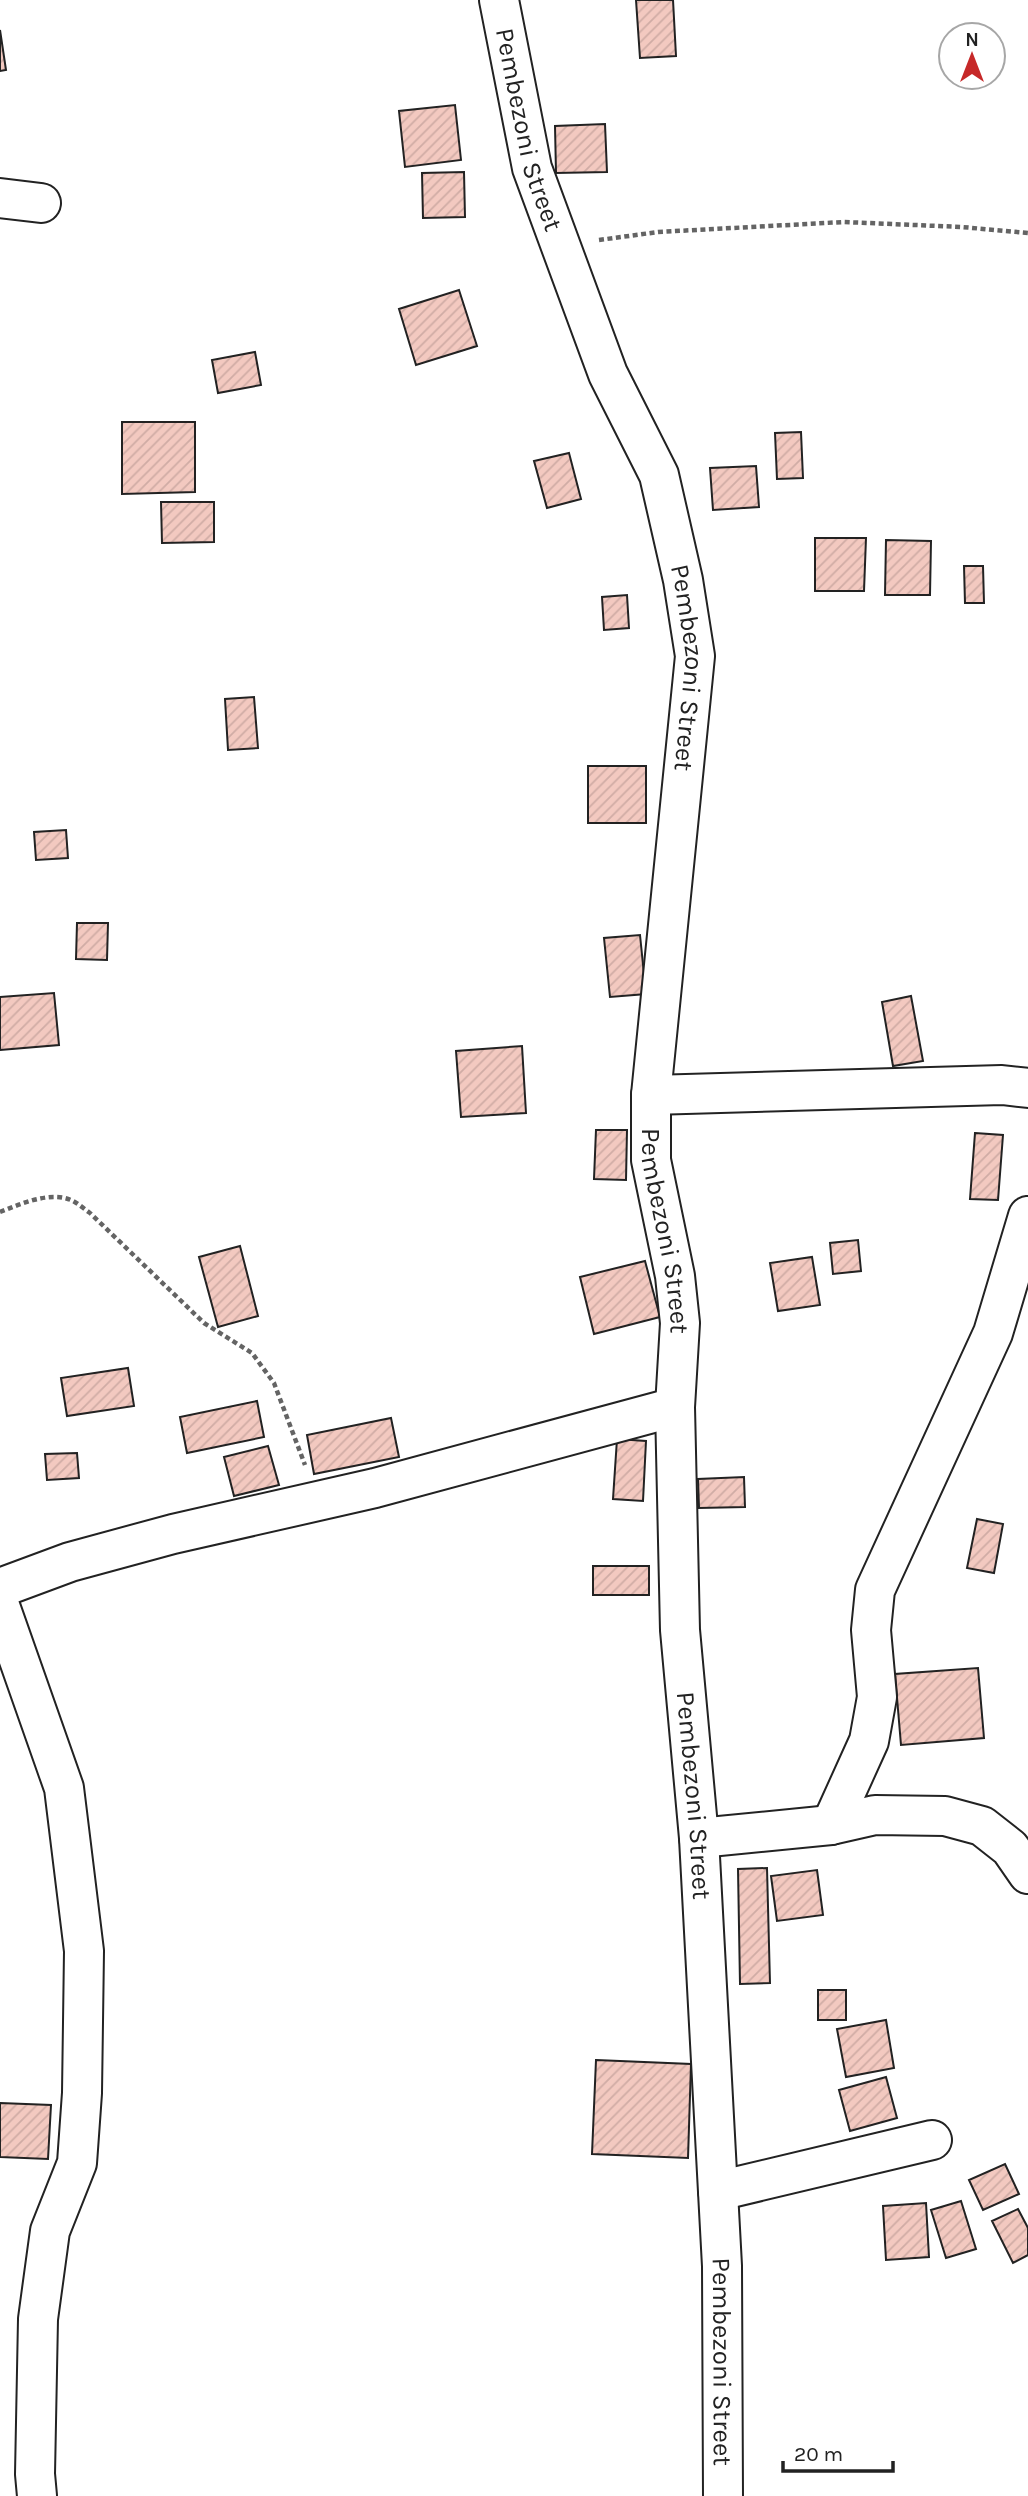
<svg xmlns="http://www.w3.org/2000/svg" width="1028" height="2496" font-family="Karla,sans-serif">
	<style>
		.building { fill: url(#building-hatch); stroke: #222; stroke-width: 2 }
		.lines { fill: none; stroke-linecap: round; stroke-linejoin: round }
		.minor-casing { stroke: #222; stroke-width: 42 }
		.path { stroke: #646464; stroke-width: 4.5; stroke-dasharray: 5 3.5; stroke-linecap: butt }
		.minor { stroke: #fff; stroke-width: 38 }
		.labels { text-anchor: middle; stroke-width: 5; stroke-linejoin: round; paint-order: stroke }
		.street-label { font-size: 26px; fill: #222; stroke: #fff }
	</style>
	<defs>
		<pattern id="building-hatch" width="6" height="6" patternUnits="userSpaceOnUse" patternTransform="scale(1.75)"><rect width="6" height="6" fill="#f3c9c0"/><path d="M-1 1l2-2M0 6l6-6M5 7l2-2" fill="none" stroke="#d0aca5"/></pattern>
	</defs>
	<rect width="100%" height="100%" fill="#fff"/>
	<path class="building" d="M636 0H673L676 56 640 58Z
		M0 30 6 70 0 71Z
		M455 105 461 160 405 167 399 111Z
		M605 124 607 172 556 173 555 126Z
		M464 172 465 217 423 218 422 173Z
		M459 290 477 346 416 365 399 309Z
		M255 352 261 385 218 393 212 360Z
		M122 422H195V492L122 494Z
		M801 432 803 478 777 479 775 433Z
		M569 453 581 499 547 508 534 461Z
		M756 466 759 507 713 510 710 468Z
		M161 502H214V542L162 543Z
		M815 538H866L864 591H815Z
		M886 540 931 541 930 595H885Z
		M964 566H983L984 603H965Z
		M627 595 629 628 604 630 602 597Z
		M254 697 258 748 228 750 225 699Z
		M588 766H646V823H588Z
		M66 830 68 858 36 860 34 832Z
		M77 923H108L107 960 76 959Z
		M640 935 646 994 610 997 604 938Z
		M54 993 59 1045 0 1050V997Z
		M911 996 923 1061 893 1066 882 1002Z
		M522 1046 526 1113 461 1117 456 1051Z
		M596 1130H627L626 1180 594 1179Z
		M975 1133 1003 1135 998 1200 970 1199Z
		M858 1240 861 1271 833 1274 830 1243Z
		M240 1246 258 1316 218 1327 199 1257Z
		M812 1257 820 1305 778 1311 770 1263Z
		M645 1261 660 1317 594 1334 580 1277Z
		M128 1368 134 1406 67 1416 61 1378Z
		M257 1401 264 1437 187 1453 180 1417Z
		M391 1418 399 1457 314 1474 307 1435Z
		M617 1439 646 1441 643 1501 613 1499Z
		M268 1446 279 1485 234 1496 224 1457Z
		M77 1453 79 1478 47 1480 45 1454Z
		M744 1477 745 1507 699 1508 698 1479Z
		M977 1519 1003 1524 994 1573 967 1568Z
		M593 1566H649V1595H593Z
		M978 1668 984 1738 901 1745 895 1674Z
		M767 1868 770 1983 740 1984 738 1869Z
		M817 1870 823 1915 777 1921 771 1876Z
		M818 1990H846V2020H818Z
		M886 2020 894 2068 846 2077 837 2029Z
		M596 2060 691 2064 688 2158 592 2154Z
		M886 2077 897 2118 850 2131 839 2090Z
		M0 2103 51 2105 48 2159 0 2157Z
		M1005 2164 1019 2194 983 2210 969 2180Z
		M961 2201 976 2249 946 2258 931 2210Z
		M926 2203 929 2257 886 2260 883 2206Z
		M1018 2209 1028 2228V2255L1013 2263 992 2221Z"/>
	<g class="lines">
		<g class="minor-casing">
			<g id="minor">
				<path id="s1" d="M499 0 532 168 608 374 659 475 683 580 695 656 651 1095V1160L675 1276 680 1323 675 1407 680 1630 699 1838 722 2266 723 2496"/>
				<path d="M0 198 41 203"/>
				<path d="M651 1095 1002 1085 1028 1088"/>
				<path d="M0 1588 70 1562 173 1534 375 1488 675 1407"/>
				<path d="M0 1606 64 1788 84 1951 82 2093 77 2163 50 2231 38 2319 35 2474 37 2496"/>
				<path d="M831 1825 869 1741 877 1697 871 1630 875 1590 993 1333 1028 1216"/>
				<path d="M699 1838 831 1825 875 1815 945 1816 982 1826 1010 1848 1028 1874"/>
				<path d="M718 2191 932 2140"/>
			</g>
		</g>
		<path class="path" d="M599 240 658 232 844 222 962 227 1028 233
			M0 1212C20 1204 50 1191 71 1200 78 1203 84 1209 90 1213L204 1323 252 1353 274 1383 305 1465"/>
		<use href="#minor" class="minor"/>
	</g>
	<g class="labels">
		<g class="street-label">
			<text dy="9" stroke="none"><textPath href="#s1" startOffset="133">Pembezoni Street</textPath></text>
			<text dy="9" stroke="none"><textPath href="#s1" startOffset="700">Pembezoni Street</textPath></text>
			<text dy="9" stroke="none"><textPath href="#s1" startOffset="1267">Pembezoni Street</textPath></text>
			<text dy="9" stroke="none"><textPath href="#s1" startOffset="1834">Pembezoni Street</textPath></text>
			<text dy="9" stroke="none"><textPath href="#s1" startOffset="2401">Pembezoni Street</textPath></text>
		</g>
	</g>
	<g transform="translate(972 56)"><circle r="33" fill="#ffffff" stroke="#a7a7a7" stroke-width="2"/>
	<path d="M0-5L12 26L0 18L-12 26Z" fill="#c62828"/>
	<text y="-10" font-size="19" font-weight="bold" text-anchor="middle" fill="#222222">N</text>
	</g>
	<path d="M783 2461v10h110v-10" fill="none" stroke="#222222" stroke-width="3.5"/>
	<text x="794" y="2461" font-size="21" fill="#222222" stroke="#ffffff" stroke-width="5" paint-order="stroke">20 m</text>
</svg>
